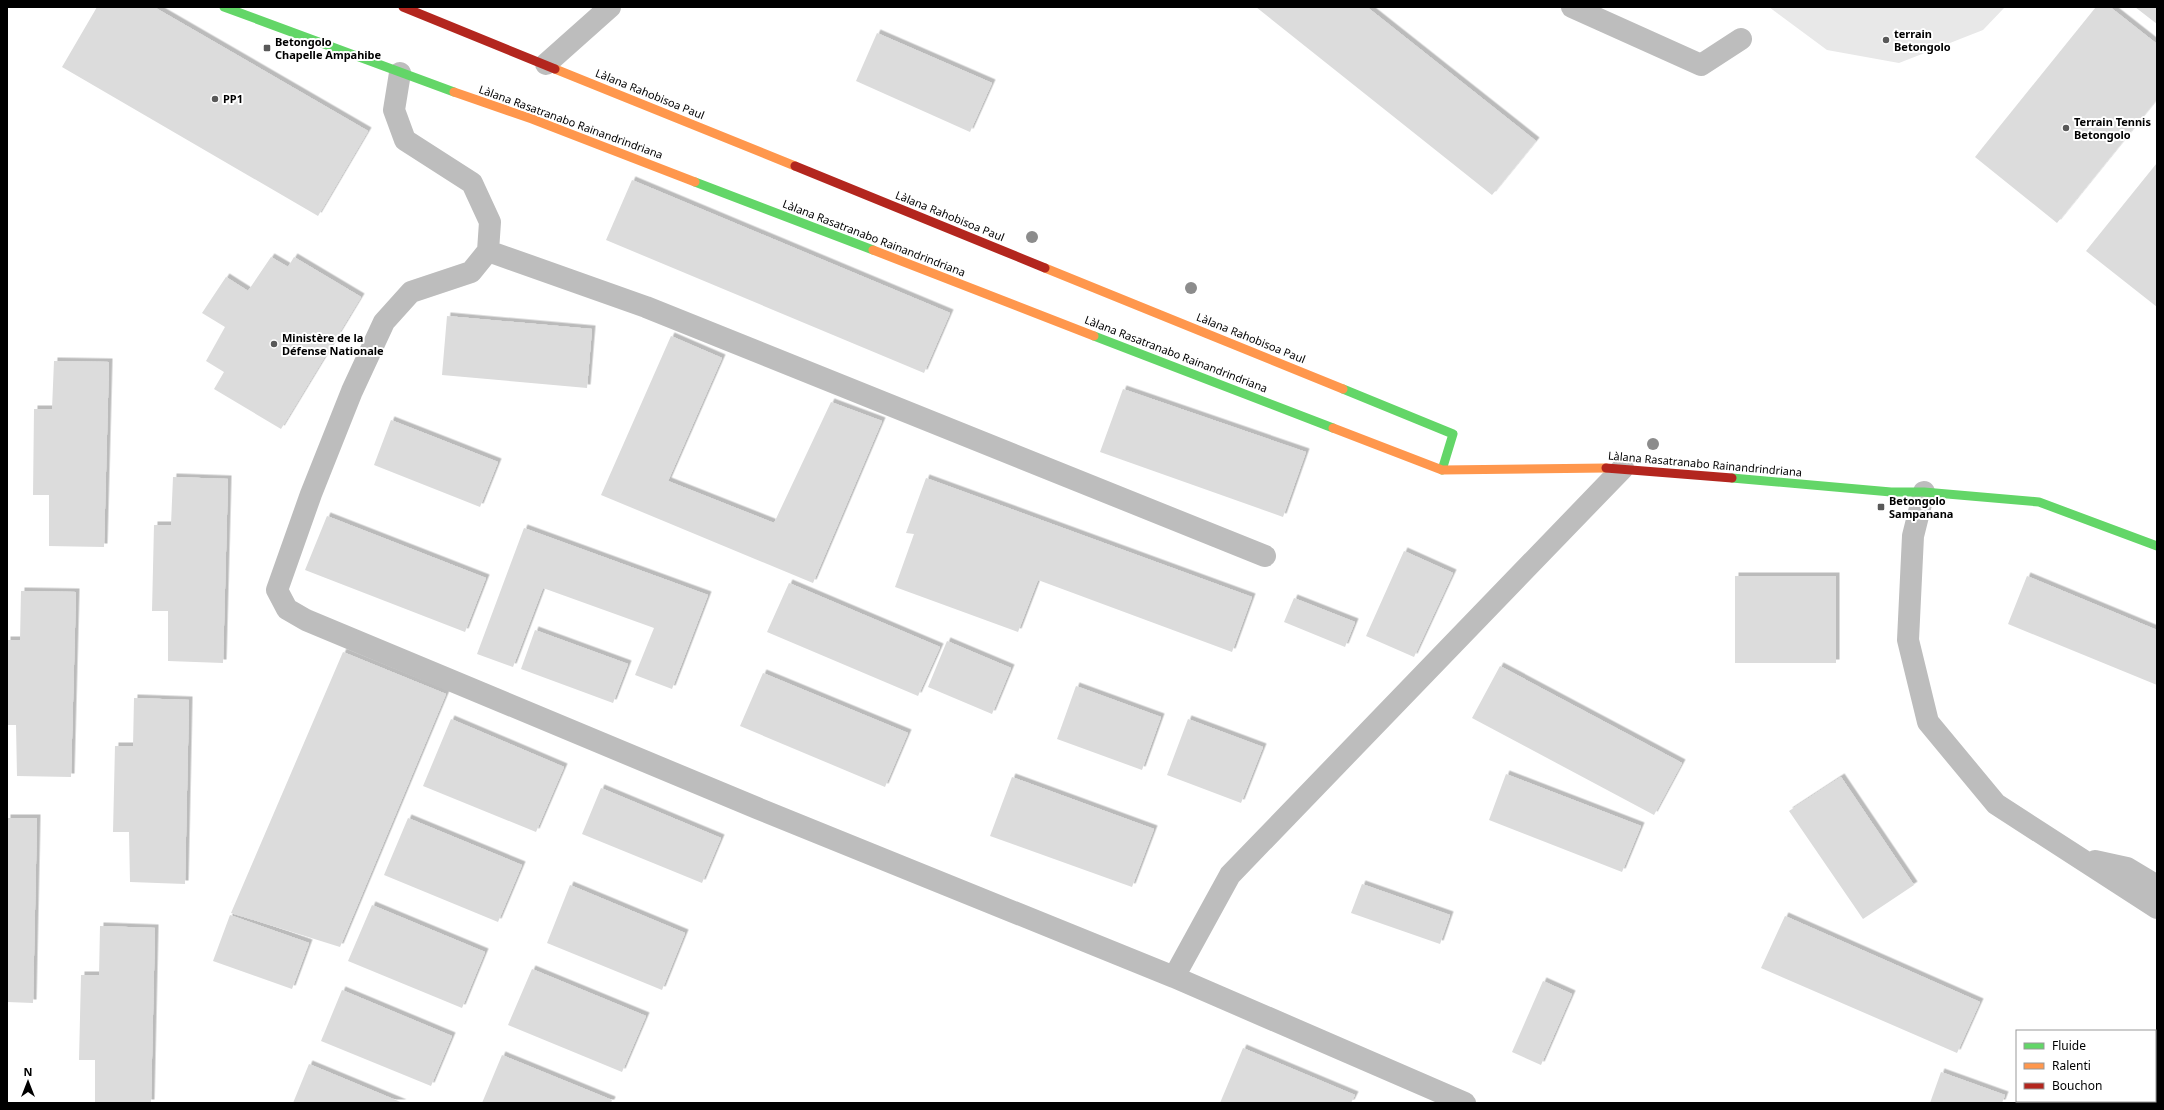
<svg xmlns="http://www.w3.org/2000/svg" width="2164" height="1110" font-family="'Noto Sans',sans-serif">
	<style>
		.green { fill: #e8e8e8 }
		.building { fill: #dcdcdc; filter: url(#shadow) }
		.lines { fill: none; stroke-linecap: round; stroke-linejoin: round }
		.lane { stroke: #bdbdbd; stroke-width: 22 }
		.street { stroke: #bdbdbd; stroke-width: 22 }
		.fast { stroke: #63d668; stroke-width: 9 }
		.slow { stroke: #ff974d; stroke-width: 9 }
		.jam { stroke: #b3261e; stroke-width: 9 }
		.tree { fill: #8c8c8c }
		.poi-dot { fill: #595959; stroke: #fff; stroke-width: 1.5 }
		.labels { text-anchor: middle; stroke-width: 4; stroke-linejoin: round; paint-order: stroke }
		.poi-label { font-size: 11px; font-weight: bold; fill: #000; stroke: #fff; text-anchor: start }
		.street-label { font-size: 11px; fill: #000; stroke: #fff }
	</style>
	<defs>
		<filter id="shadow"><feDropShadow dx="3.5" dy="-3.5" stdDeviation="0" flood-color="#0004"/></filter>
	</defs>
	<rect width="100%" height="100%" fill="#fff"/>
	<path class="green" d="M1769 7H2005L1983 30 1899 63 1827 50Z"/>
	<path class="building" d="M97 7H154L368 131 318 216 62 67Z
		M1256 7H1367L1536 141 1492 195Z
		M2096 7H2110L2157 44V99L2057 223 1975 157Z
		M2135 7H2157V24Z
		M877 33 992 83 970 132 856 81Z
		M2157 163V307L2086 251Z
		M632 180 950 313 924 373 606 240Z
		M271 257 288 267 294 257 361 297 281 429 214 389 224 372 206 361 225 327 202 313 226 277 248 291Z
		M447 316 592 329 587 388 442 375Z
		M671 336 722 358 668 481 774 523 831 402 882 421 813 583 601 495Z
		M54 361 109 362 104 547 49 546V495H33L34 409H52Z
		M1123 389 1306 452 1283 517 1100 452Z
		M391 420 498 462 480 507 374 465Z
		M173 477 228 479 223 663 168 661V611H152L154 525H171Z
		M926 478 1252 597 1232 652 1038 580 1018 632 895 587 914 534 906 533Z
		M327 516 486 578 465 632 305 570Z
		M524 528 708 595 672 689 635 675 654 628 543 588 513 667 477 654Z
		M1404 551 1453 573 1414 657 1366 636Z
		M1735 576H1836V663H1735Z
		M2027 576 2157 630V685L2008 624Z
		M789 583 940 647 918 696 767 632Z
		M21 591 76 592 71 777 17 776 16 725H7V640H20Z
		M1294 598 1355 622 1345 647 1284 622Z
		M535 630 628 664 613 703 521 669Z
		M947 641 1011 668 992 714 928 687Z
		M343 652 446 694 340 947 231 913Z
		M1500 666 1682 763 1654 815 1472 718Z
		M763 673 908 733 885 787 740 726Z
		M1076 686 1161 717 1142 770 1057 739Z
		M134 698 189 700 185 884 130 882 129 832H113L115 746H133Z
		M451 719 564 767 536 832 423 786Z
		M1188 719 1263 747 1241 803 1167 775Z
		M1506 774 1641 826 1622 872 1489 820Z
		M1012 777 1154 829 1132 887 990 836Z
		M1841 777 1914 885 1863 919 1789 811Z
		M601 788 721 838 702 883 582 834Z
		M7 818H37L33 1003 7 1002Z
		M408 818 522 865 498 922 384 875Z
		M1362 884 1450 915 1440 944 1351 913Z
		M570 885 685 933 662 990 547 943Z
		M372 905 485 952 462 1008 348 961Z
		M230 915 309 943 292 989 213 961Z
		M1785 916 1980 1002 1957 1053 1761 968Z
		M100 926 155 928 151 1103H95V1060H79L81 975H99Z
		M532 969 646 1016 622 1072 508 1025Z
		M1543 981 1572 994 1541 1065 1512 1052Z
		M342 990 452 1036 431 1086 321 1041Z
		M1243 1048 1355 1095 1351 1103H1220Z
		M502 1055 612 1100 611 1103H482Z
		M309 1064 403 1103H293Z
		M1941 1072 2005 1095 2002 1103H1930Z"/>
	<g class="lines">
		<path class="lane" d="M1572 7 1701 65 1741 39
			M546 64 610 7
			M400 73 394 110 405 140 472 183 490 222 488 251 471 272 411 292 384 322 352 391 311 494 277 590 287 609 306 620 757 808 1174 977 1230 875 1623 468
			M488 251 646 307 1265 556
			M1174 977 1465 1103"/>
		<path class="street" d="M1924 492 1913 536 1908 640 1928 722 1996 804 2157 908
			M2095 861 2127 868 2157 886"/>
		<path class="fast" d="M224 7 454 92
			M695 182 873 250
			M1094 336 1333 428
			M1343 389 1453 434 1442 470
			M1732 478 1891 492H1924L2039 502 2157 546"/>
		<path class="slow" d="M555 69 795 166
			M454 92 532 119 695 182
			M873 250 1094 336
			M1045 268 1343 389
			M1333 428 1442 470 1606 468"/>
		<path class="jam" d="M403 7 555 69
			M795 166 1045 268
			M1606 468 1732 478"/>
	</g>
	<g class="tree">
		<circle cx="1032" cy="237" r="6"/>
		<circle cx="1191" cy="288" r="6"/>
		<circle cx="1653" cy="444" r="6"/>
	</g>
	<g class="poi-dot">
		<circle cx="1886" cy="40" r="4"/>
		<rect x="263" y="44" width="8" height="8" rx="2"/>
		<circle cx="215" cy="99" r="4"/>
		<circle cx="2066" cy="128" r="4"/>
		<circle cx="274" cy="344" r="4"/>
		<rect x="1877" y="503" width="8" height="8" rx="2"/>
	</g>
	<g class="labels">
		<g class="poi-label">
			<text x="1894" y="38">terrain<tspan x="1894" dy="13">Betongolo</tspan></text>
			<text x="275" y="46">Betongolo<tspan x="275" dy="13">Chapelle Ampahibe</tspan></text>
			<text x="223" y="103">PP1</text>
			<text x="2074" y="126">Terrain Tennis<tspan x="2074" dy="13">Betongolo</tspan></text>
			<text x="282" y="342">Ministère de la<tspan x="282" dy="13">Défense Nationale</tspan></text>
			<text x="1889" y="505">Betongolo<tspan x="1889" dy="13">Sampanana</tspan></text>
		</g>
		<g class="street-label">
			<text transform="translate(650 94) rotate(22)" y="4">Làlana Rahobisoa Paul</text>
			<text transform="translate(571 122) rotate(20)" y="4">Làlana Rasatranabo Rainandrindriana</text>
			<text transform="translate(950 216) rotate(22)" y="4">Làlana Rahobisoa Paul</text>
			<text transform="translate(874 238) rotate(21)" y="4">Làlana Rasatranabo Rainandrindriana</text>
			<text transform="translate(1251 338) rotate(22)" y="4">Làlana Rahobisoa Paul</text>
			<text transform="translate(1176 354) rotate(21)" y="4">Làlana Rasatranabo Rainandrindriana</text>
			<text transform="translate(1705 464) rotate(5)" y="4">Làlana Rasatranabo Rainandrindriana</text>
		</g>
	</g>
	<rect width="2164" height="1110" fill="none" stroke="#000000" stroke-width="16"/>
	<rect x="2016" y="1030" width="140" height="72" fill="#ffffff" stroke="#999999"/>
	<rect x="2024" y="1043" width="20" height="6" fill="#63d668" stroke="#999999"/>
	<text x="2052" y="1050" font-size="12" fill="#000000">Fluide</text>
	<rect x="2024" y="1063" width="20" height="6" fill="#ff974d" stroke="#999999"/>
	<text x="2052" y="1070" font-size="12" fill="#000000">Ralenti</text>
	<rect x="2024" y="1083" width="20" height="6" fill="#b3261e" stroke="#999999"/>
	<text x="2052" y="1090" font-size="12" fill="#000000">Bouchon</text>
	<g transform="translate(28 1082)" stroke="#ffffff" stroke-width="3" paint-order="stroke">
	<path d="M0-3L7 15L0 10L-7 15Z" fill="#000000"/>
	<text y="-6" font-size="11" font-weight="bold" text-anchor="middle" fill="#000000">N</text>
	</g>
</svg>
